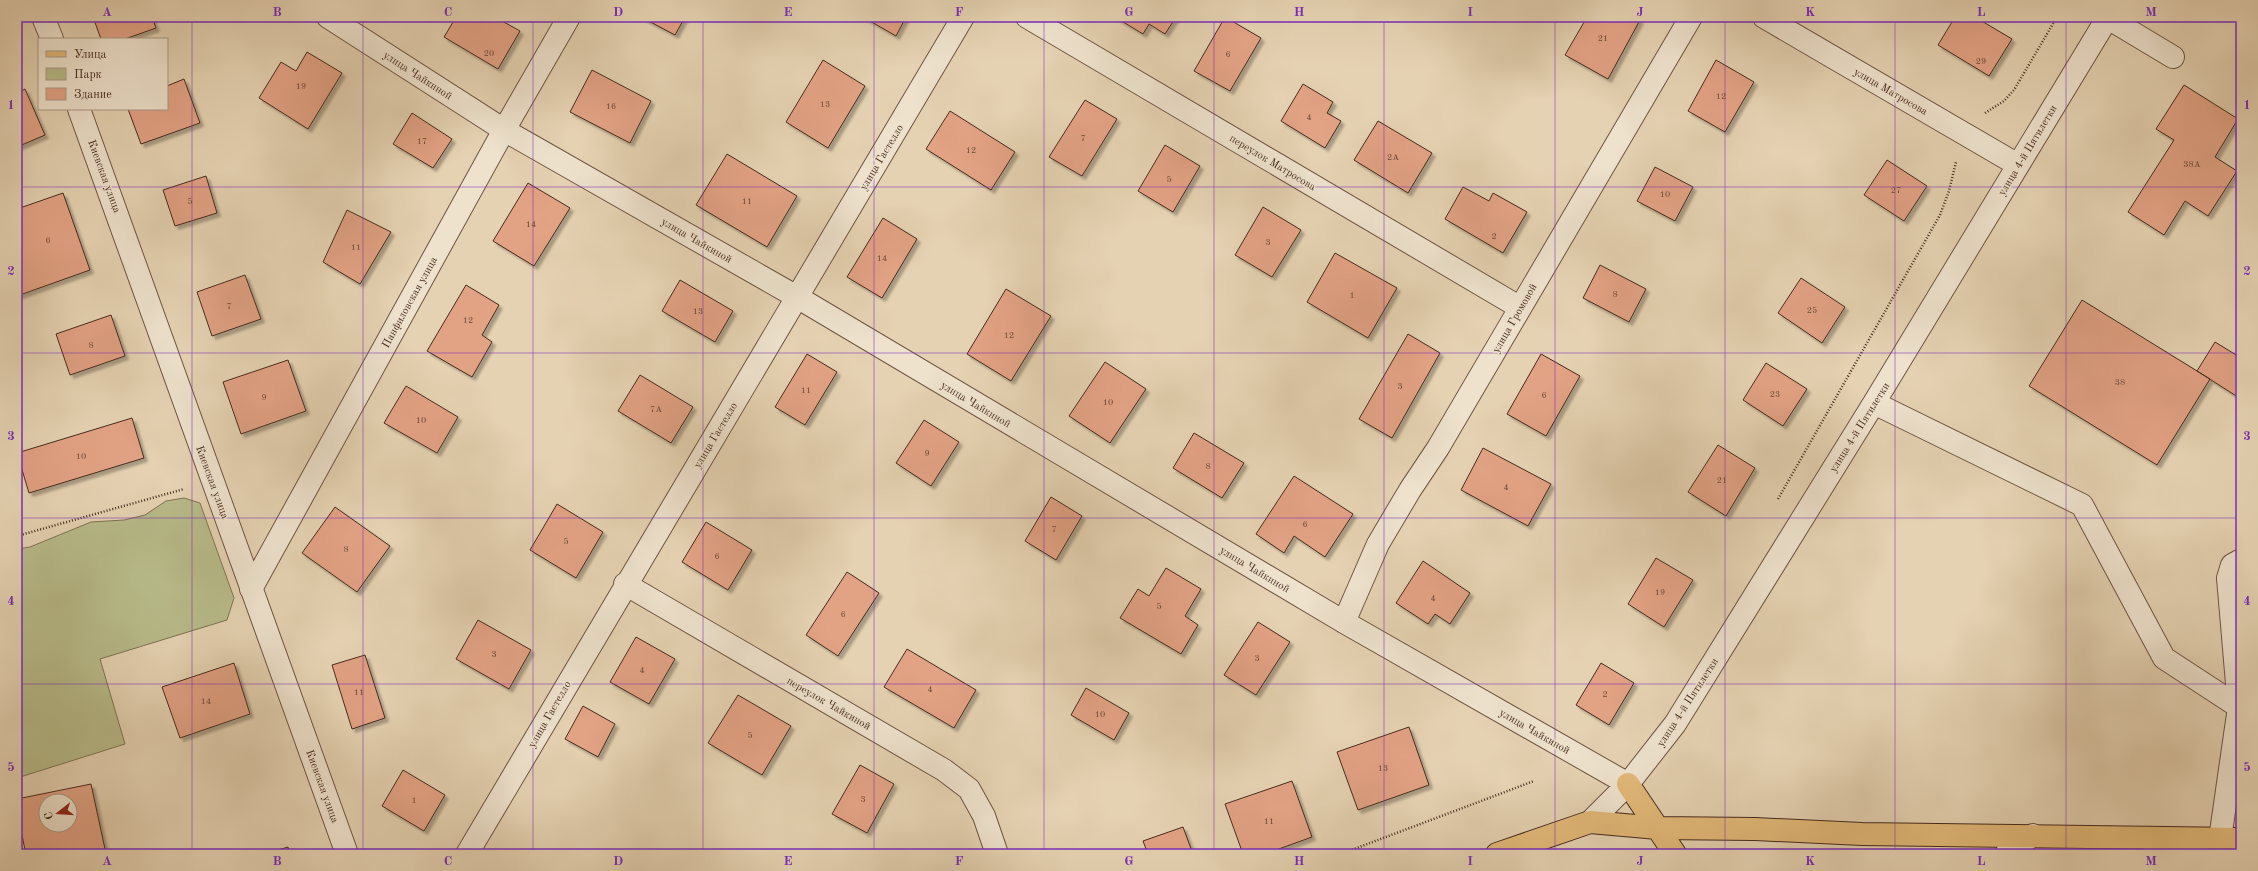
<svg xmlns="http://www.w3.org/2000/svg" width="2258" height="871" font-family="'Old Standard TT',serif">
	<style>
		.green { fill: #b8bb8a; stroke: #7f7354 }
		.building { fill: #e2a284; stroke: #462b1e; fill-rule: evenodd; filter: url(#shadow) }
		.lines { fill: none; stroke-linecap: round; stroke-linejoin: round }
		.minor-casing { stroke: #6e5543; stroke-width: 24 }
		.major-casing { stroke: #462b1e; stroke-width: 24 }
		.path { stroke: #462b1e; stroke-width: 2.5; stroke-dasharray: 1 2; stroke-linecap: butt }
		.minor { stroke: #eee2cd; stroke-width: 22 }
		.major { stroke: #e2b979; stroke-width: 22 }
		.grid { fill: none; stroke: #7b2cbf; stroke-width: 1; stroke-opacity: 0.55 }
		.labels { text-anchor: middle; stroke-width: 3; stroke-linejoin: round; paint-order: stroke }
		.number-label { font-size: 9px; fill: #6d4938 }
		.street-label { font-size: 11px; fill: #462b1e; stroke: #eee2cd }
		.neatline { fill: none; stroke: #7b2cbf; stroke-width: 1.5 }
		.grid-label { font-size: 13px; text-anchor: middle; font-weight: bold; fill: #7b2cbf }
	</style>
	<defs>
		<filter id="shadow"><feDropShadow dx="3.5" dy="3.5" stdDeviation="1" flood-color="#0004"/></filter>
	</defs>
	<rect width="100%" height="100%" fill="#e5d2b2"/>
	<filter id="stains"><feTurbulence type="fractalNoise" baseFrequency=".005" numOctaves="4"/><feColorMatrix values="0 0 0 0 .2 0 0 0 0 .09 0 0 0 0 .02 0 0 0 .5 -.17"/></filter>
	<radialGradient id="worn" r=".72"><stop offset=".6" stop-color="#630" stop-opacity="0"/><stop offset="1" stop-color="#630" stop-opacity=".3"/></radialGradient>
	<path class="green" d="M184 498 200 503 234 598 227 620 100 659 125 744 17 778V549L30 547 91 522 124 520 145 515 166 501Z"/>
	<path class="building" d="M93 17H152L156 28 125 39H101Z
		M456 17H495L520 31 498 69 444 37Z
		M641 17H685L675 35Z
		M863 17H906L896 36Z
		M1115 17H1176L1165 34 1149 24 1143 34Z
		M1225 17 1261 38 1230 91 1194 71Z
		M1587 17H1635L1640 20 1608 79 1565 55Z
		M1955 17H1975L2012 39 1989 76 1938 45Z
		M307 52 342 73 308 129 259 98 281 62 296 71Z
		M823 60 865 86 828 148 786 122Z
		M1716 60 1754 82 1725 132 1688 111Z
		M592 70 651 101 630 143 570 112Z
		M184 79 200 123 141 144 128 109H167V86Z
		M1303 84 1333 102 1327 113 1341 121 1325 148 1281 121Z
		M2184 85 2238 119 2215 157 2237 171 2208 216 2185 201 2164 235 2128 212 2174 140 2156 129Z
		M25 89 45 135 17 147V93Z
		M1085 100 1117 119 1082 176 1049 157Z
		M950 111 1015 152 991 190 926 149Z
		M412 113 452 139 433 168 393 144Z
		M1378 121 1432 153 1408 193 1354 160Z
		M1165 145 1200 166 1173 212 1138 191Z
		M727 154 797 196 767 247 696 205Z
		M1887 160 1927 186 1904 221 1864 195Z
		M1655 167 1693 187 1675 221 1637 201Z
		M206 176 217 213 175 226 163 190Z
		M528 183 570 208 534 266 493 241Z
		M1463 187 1489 201 1493 193 1527 212 1503 253 1445 219Z
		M63 193 90 270 17 296V209Z
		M1263 207 1301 230 1272 277 1235 255Z
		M347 210 391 232 360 284 323 262Z
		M883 218 917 239 882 298 847 277Z
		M1335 253 1397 288 1368 338 1307 302Z
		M1600 265 1646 289 1629 322 1583 298Z
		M245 275 261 319 212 336 197 292Z
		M1801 278 1845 307 1822 343 1778 313Z
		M680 280 733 311 715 342 662 311Z
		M466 285 499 305 482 335 492 342 472 377 427 351Z
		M1006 289 1051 316 1011 381 967 354Z
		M2082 300 2210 379 2157 465 2029 386Z
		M111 315 125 356 70 375 56 334Z
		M1408 334 1440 353 1392 438 1359 419Z
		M2215 342 2241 358V399L2197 371Z
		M807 354 837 372 805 425 775 407Z
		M1541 354 1580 376 1546 436 1507 414Z
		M288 360 306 411 241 434 223 382Z
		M1105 362 1146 389 1110 443 1069 416Z
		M1766 363 1807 389 1783 426 1743 400Z
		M640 375 693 407 671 443 618 411Z
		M406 386 458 417 437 453 384 423Z
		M132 418 144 458 29 493 17 453Z
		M924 420 959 442 931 486 896 463Z
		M1194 433 1244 463 1222 498 1173 468Z
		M1718 445 1755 468 1726 516 1688 492Z
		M1483 448 1551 484 1528 526 1461 490Z
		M1294 476 1353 514 1325 557 1294 536 1284 553 1256 534Z
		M1051 497 1082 516 1056 560 1025 541Z
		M557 504 603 532 576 578 530 550Z
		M335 507 390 546 357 592 302 553Z
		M706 522 752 550 728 590 682 562Z
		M1656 558 1693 580 1664 627 1628 604Z
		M1423 561 1470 593 1450 624 1435 614 1428 624 1396 603Z
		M1166 568 1201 589 1185 616 1198 625 1181 654 1120 618 1138 589 1149 596Z
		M847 572 879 593 838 656 806 635Z
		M478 620 531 650 509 689 456 659Z
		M1258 622 1290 642 1256 695 1224 675Z
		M636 637 675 659 649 704 610 682Z
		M907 649 976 690 954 728 884 687Z
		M365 655 385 718 352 729 332 665Z
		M234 663 250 714 180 738 162 687Z
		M1601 663 1634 683 1609 725 1576 705Z
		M1086 688 1129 713 1114 740 1071 715Z
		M738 695 791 726 762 775 708 743Z
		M583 706 615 724 598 757 565 739Z
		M1409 727 1429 785 1358 810 1337 752Z
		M860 765 894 784 867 833 832 814Z
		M403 770 445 795 424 831 382 806Z
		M1292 781 1312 837 1265 854H1243L1225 804Z
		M91 784 105 849 82 854H26L17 813V799ZM46 801H70V825H46Z
		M1183 827 1193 854H1148L1143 841Z
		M288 847 290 854H265Z"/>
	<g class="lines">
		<g class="minor-casing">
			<path id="minor" d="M43 17 52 39
				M328 17 504 130 797 297 1344 622 1628 784
				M1027 17 1519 307
				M1764 17 2018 165
				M2108 18 2173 57
				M79 109 347 854
				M1874 403 2082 505 2164 658 2239 707
				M625 584 944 770 969 789 984 816 997 854
				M251 589 504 130 569 17
				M1344 622 1378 544 1410 490 1438 448 1691 17
				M1590 822 1628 784 1675 724 1874 403 2108 17
				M2220 839 2239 707 2228 578 2232 565 2241 560
				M467 854 963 17
				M2006 854 2033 835"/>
		</g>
		<g class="major-casing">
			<path id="major" d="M1628 784 1675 854
				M1497 854 1590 822 1658 828 1755 829 1862 834 2241 839"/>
		</g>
		<path class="path" d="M1985 113 2004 101 2014 90 2057 17
			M1778 499 1940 215 1949 191 1956 162
			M17 536 184 489
			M1341 854 1534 781"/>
		<use href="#minor" class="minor"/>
		<use href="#major" class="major"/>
	</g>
	<path class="grid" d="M192 17V854M363 17V854M533 17V854M703 17V854M874 17V854M1044 17V854M1214 17V854M1384 17V854M1555 17V854M1725 17V854M1895 17V854M2066 17V854M17 187H2241M17 353H2241M17 518H2241M17 684H2241"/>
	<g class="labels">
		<g class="number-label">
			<text x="1603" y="41">21</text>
			<text x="489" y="56">20</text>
			<text x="1228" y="57">6</text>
			<text x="1981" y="64">29</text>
			<text x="301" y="89">19</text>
			<text x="1721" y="99">12</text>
			<text x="825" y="107">13</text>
			<text x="611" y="109">16</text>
			<text x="1309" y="120">4</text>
			<text x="1083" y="141">7</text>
			<text x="422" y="144">17</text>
			<text x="971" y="153">12</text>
			<text x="1393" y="160">2А</text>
			<text x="2192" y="167">38А</text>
			<text x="1169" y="182">5</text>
			<text x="1896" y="193">27</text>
			<text x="1665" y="197">10</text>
			<text x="190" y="204">5</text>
			<text x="747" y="204">11</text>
			<text x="531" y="227">14</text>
			<text x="1494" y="239">2</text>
			<text x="48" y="243">6</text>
			<text x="1268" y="245">3</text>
			<text x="356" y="250">11</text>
			<text x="882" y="261">14</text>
			<text x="1615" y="297">8</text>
			<text x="1352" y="298">1</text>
			<text x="229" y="309">7</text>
			<text x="1812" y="313">25</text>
			<text x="698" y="314">13</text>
			<text x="468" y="323">12</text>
			<text x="1009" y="338">12</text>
			<text x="91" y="348">8</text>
			<text x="2120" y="385">38</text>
			<text x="1400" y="389">3</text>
			<text x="806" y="393">11</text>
			<text x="1775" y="397">23</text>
			<text x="1544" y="398">6</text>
			<text x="264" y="400">9</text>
			<text x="1108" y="405">10</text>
			<text x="656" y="412">7А</text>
			<text x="421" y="423">10</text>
			<text x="927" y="456">9</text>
			<text x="81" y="459">10</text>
			<text x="1208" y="469">8</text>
			<text x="1722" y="483">21</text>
			<text x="1506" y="490">4</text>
			<text x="1305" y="527">6</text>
			<text x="1054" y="532">7</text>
			<text x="566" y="544">5</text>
			<text x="346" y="552">8</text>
			<text x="717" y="559">6</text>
			<text x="1660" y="595">19</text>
			<text x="1433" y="601">4</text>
			<text x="1159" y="609">5</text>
			<text x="843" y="617">6</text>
			<text x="494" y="657">3</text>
			<text x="1257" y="661">3</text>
			<text x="642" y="673">4</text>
			<text x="930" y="692">4</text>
			<text x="359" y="695">11</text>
			<text x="1605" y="697">2</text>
			<text x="206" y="704">14</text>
			<text x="1100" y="717">10</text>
			<text x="750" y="738">5</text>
			<text x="1383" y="771">13</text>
			<text x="863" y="802">3</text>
			<text x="414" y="803">1</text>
			<text x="1269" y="824">11</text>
		</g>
		<g class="street-label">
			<text transform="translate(418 75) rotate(33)" y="4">улица Чайкиной</text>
			<text transform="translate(1891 91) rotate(30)" y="4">улица Матросова</text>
			<text transform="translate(2027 150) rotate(-59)" y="4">улица 4-й Пятилетки</text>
			<text transform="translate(881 157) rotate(-59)" y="4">улица Гастелло</text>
			<text transform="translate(1273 162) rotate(31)" y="4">переулок Матросова</text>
			<text transform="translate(105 176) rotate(70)" y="4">Киевская улица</text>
			<text transform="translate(697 240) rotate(30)" y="4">улица Чайкиной</text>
			<text transform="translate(409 302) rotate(-61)" y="4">Панфиловская улица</text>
			<text transform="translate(1514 318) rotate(-60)" y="4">улица Громовой</text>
			<text transform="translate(976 404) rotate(31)" y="4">улица Чайкиной</text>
			<text transform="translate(1859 427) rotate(-58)" y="4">улица 4-й Пятилетки</text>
			<text transform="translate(715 435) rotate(-59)" y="4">улица Гастелло</text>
			<text transform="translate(213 482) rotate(70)" y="4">Киевская улица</text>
			<text transform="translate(1255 569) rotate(31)" y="4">улица Чайкиной</text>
			<text transform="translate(1687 702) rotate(-57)" y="4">улица 4-й Пятилетки</text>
			<text transform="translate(829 703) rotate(30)" y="4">переулок Чайкиной</text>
			<text transform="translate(549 714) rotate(-60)" y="4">улица Гастелло</text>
			<text transform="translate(1535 731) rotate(30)" y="4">улица Чайкиной</text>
			<text transform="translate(323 786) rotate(70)" y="4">Киевская улица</text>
		</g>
	</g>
	<rect width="2258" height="871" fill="none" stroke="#e5d2b2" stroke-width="44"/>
	<rect x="38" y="38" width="130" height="72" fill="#eee2cd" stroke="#ab9987"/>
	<rect x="46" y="51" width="20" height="6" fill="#e2b979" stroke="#ab9987"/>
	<text x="74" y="58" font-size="12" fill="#462b1e">Улица</text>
	<rect x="46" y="68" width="20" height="12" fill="#b8bb8a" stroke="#ab9987"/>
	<text x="74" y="78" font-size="12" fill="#462b1e">Парк</text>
	<rect x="46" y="88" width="20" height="12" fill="#e2a284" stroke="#ab9987"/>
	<text x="74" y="98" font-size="12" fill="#462b1e">Здание</text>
	<g transform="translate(58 813) rotate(253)"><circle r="19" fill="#eee2cd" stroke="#ab9987"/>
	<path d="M0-3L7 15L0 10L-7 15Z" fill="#8f2418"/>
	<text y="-6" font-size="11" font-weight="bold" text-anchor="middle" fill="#462b1e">С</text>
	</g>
	<rect x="22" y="22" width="2214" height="827" class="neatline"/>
	<g class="grid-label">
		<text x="107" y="16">A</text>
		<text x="277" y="16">B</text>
		<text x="448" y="16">C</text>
		<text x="618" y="16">D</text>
		<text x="788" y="16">E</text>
		<text x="959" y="16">F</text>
		<text x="1129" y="16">G</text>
		<text x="1299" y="16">H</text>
		<text x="1470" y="16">I</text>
		<text x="1640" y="16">J</text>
		<text x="1810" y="16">K</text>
		<text x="1981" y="16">L</text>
		<text x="2151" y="16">M</text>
		<text x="11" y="109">1</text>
		<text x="2247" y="109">1</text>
		<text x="11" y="275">2</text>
		<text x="2247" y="275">2</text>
		<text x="11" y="440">3</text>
		<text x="2247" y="440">3</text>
		<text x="11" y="605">4</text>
		<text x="2247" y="605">4</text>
		<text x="11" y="771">5</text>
		<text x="2247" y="771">5</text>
		<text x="107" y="865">A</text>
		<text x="277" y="865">B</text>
		<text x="448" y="865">C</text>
		<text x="618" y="865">D</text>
		<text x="788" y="865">E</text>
		<text x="959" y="865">F</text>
		<text x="1129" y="865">G</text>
		<text x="1299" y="865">H</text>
		<text x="1470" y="865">I</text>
		<text x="1640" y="865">J</text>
		<text x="1810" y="865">K</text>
		<text x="1981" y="865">L</text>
		<text x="2151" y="865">M</text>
	</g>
	<rect width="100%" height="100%" filter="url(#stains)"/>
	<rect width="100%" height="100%" fill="url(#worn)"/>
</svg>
